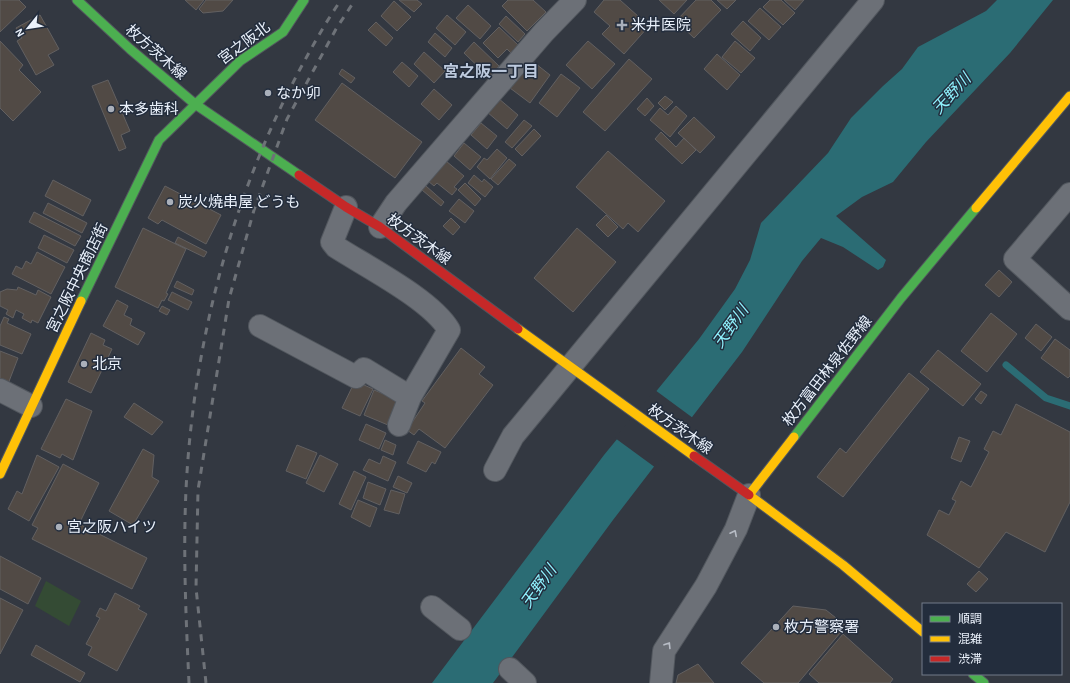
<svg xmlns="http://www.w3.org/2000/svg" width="1070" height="683" font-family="'Alegreya Sans','Noto Sans JP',sans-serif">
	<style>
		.green { fill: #344b34 }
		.water { fill: #2b6c74 }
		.pier { fill: #333841 }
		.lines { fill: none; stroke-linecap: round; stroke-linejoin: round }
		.stream { stroke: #2b6c74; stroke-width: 7 }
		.building { fill: #514a45; stroke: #626061 }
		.street-casing { stroke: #52575e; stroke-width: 24 }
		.fast-casing { stroke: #52575e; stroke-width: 11 }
		.slow-casing { stroke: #52575e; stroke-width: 11 }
		.jam-casing { stroke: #52575e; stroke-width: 11 }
		.street { stroke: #6c7077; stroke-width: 22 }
		.fast { stroke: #4caf50; stroke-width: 9 }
		.slow { stroke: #ffc107; stroke-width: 9 }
		.jam { stroke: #c62828; stroke-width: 9 }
		.rail { stroke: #6e7278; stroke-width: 3; stroke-dasharray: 7 7; stroke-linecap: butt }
		.oneway { stroke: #b8bdc6 }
		.poi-dot { fill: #aab0ba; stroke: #232d3d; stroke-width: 1.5 }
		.labels { text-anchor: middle; stroke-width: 3; stroke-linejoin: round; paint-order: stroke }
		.poi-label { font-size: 15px; fill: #eaf1fb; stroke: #232d3d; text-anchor: start }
		.street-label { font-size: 15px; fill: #eaf1fb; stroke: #232d3d }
		.neighbourhood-label { font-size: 16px; font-weight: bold; fill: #bdcade; stroke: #232d3d }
		.water-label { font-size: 16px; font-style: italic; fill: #8ff2fe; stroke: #232d3d }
	</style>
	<rect width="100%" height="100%" fill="#333841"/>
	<path class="green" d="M46 581 81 601 69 626 35 606Z"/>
	<path class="water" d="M997 0H1053L1010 53 926 142 893 182 862 197 836 216 886 260 883 267 878 270 843 247 821 238 802 261 742 352 613 520 493 683H432L604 455 699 339 735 289 750 260 761 223 828 153 851 118 883 86 902 69 918 47 986 11Z"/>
	<path class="pier" d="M655 390 693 418 656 468 615 438Z"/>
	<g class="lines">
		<path class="stream" d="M1006 365 1046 398 1070 406"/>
	</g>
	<path class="building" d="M0 0H19L26 7 0 32Z
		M185 0H204L196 10Z
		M206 0H233L223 11 203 13 199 9Z
		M399 0H417L422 4 414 12Z
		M508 0H533L546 12 527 31 502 6Z
		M604 0H620L649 26 624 54 602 34 610 26 594 12Z
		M659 0H687L674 14Z
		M696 0H711L721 10 694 38 676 21Z
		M717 0H736L727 9Z
		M770 0H781L795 13 783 25 763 7Z
		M784 0H804L795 10Z
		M394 1 411 17 397 31 381 16Z
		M468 5 491 26 480 39 456 18Z
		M760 8 781 27 769 40 748 21Z
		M40 15 59 49 48 55 54 65 36 75 17 41 22 38 16 28Z
		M447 15 466 32 455 45 436 28Z
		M506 16 525 34 518 42 499 24Z
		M743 21 761 38 750 51 731 34Z
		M376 22 393 38 386 46 368 30Z
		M499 27 518 45 511 53 507 49 498 58 483 43Z
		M435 33 452 48 445 57 428 42Z
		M0 41 23 65 19 70 41 92 13 121 0 108Z
		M588 41 615 64 592 89 566 65Z
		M735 41 755 58 741 73 722 57Z
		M474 42 499 66 489 77 464 53Z
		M424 52 445 71 434 83 414 64Z
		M717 54 740 75 727 90 704 69Z
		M629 59 652 79 605 131 583 112Z
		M531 60 550 75 530 103 510 88Z
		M402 62 418 76 409 87 393 72Z
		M342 69 355 78 351 83 339 74Z
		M561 74 580 88 557 117 539 103Z
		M108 80 130 131 121 135 126 148 119 151 92 86Z
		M342 83 422 142 395 178 315 120Z
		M434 89 452 105 439 120 421 104Z
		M665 96 673 102 665 110 658 103Z
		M498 98 518 115 507 129 487 112Z
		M647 98 654 106 645 116 637 109Z
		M676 106 687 116 670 137 650 120 660 108 668 115Z
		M694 117 715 137 700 153 678 133Z
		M524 120 532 126 512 148 505 142Z
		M481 123 497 136 487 149 471 135Z
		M534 129 541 136 522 156 515 149Z
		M661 132 676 147 684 138 696 150 682 164 655 139Z
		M464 143 481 157 470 170 454 156Z
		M497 149 507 158 490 179 477 167 484 158 487 160Z
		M608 151 665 201 638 232 628 223 623 229 576 187Z
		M509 159 516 165 498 185 491 179Z
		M446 161 464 176 454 187 457 189 452 195 437 183 434 186 428 181Z
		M474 175 482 182 484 179 493 187 485 197 468 183Z
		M53 180 91 200 83 216 45 196Z
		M465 183 481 199 475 206 458 190Z
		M165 186 221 215 206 244 162 220 158 224 148 218Z
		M426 186 444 202 441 206 422 190Z
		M459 199 474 211 465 223 449 211Z
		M48 203 87 223 82 233 43 213Z
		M34 212 81 236 75 246 29 222Z
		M606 215 618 227 608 237 596 225Z
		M451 218 460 227 453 235 443 226Z
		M143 228 186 249 166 293 168 294 164 301 162 300 158 308 115 287Z
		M577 228 616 262 573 312 534 278Z
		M44 235 74 250 67 263 38 248Z
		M178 237 207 252 204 257 175 243Z
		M37 252 65 267 51 294 12 274 16 266 22 269 26 261 31 264Z
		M999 270 1012 282 999 297 985 285Z
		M177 281 194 290 192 295 174 287Z
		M18 287 36 295 38 290 51 297 38 323 32 320 31 323 22 318 24 314 16 310 13 318 6 314 8 310 0 306V292L7 289 17 290Z
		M172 292 192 302 188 310 168 300Z
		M117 300 128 306 124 315 132 319 130 325 145 333 138 345 103 326Z
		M162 306 170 310 167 315 159 311Z
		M991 313 1017 334 987 372 961 351Z
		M4 317 9 319 7 323 31 334 22 354 0 345V326Z
		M1036 324 1052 337 1041 351 1025 338Z
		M91 333 105 340 103 345 112 349 91 393 68 382Z
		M1055 339 1070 350V376L1068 378 1041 358Z
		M461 348 485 367 479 374 493 385 445 448 419 429 414 435 407 430 425 403 422 401Z
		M938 350 981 384 963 406 920 372Z
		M0 351 18 358 8 384 0 381Z
		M909 373 929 389 843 497 817 477 840 448 846 453Z
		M355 381 373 389 360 416 342 408Z
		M374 390 398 400 388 425 364 415Z
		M981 391 987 395 981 404 975 399Z
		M66 399 92 411 73 460 62 454 60 458 41 449Z
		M134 403 163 422 152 435 124 417Z
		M1016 404 1070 432V502L1045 552 1006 532 979 568 927 535 939 510 949 515 956 501 952 499 961 481 971 487 989 452 984 449 993 431 1001 435Z
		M366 424 386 433 379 449 359 440Z
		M959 437 970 441 961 462 951 458Z
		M385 440 396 445 393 455 381 450Z
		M418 441 441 452 435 464 432 462 426 472 407 463Z
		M297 445 317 453 306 479 286 471Z
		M143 449 154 455 152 477 159 481 133 525 109 511Z
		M37 455 59 467 29 521 8 509 17 491 22 494Z
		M320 455 338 464 324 492 306 483Z
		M383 456 396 462 388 481 363 470 369 459 380 464Z
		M63 464 99 483 79 524 147 558 132 589 32 539 38 528 32 525Z
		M354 471 366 477 351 510 339 504Z
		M398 476 412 483 407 493 393 487Z
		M368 482 386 489 380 505 363 498Z
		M391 490 405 494 399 514 384 510Z
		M358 500 377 508 370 527 351 517Z
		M0 556 41 578 28 604 0 589Z
		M979 571 988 579 976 592 967 584Z
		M115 593 140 606 138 609 147 614 117 671 88 655 92 647 86 644 100 618 96 616 100 608 106 611Z
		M0 598 23 610 0 654Z
		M793 606 826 610 846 626 798 683H764L741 663Z
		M843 634 893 679 890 683H819L809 674Z
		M36 645 85 673 80 682 31 655Z
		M698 664 714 683H676L678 675Z"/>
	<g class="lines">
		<g class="street-casing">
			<path id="street" d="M1070 194 1015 259 1070 309
				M346 207 332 242 336 247C367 267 432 300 449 330L410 397
				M380 227 396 203 544 32 575 0
				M260 326 356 377 364 369 410 397 399 425
				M0 390 31 406
				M495 470 513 436 873 0
				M432 607 460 629
				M510 669 525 683
				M661 683 664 651 706 586 736 529 749 495"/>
		</g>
		<g class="fast-casing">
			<path id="fast" d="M77 0 130 49 195 104 299 175
				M81 301 159 140 240 61 283 32 304 0
				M794 437 901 298 976 208
				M973 674 984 683"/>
		</g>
		<g class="slow-casing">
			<path id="slow" d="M976 208 1070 96
				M518 329 694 456
				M794 437 749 495 843 565 923 632
				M0 474 81 301"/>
		</g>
		<g class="jam-casing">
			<path id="jam" d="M299 175 346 207 380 227 518 329
				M694 456 749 495"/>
		</g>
		<use href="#street" class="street"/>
		<use href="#fast" class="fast"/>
		<use href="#slow" class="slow"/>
		<use href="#jam" class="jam"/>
		<path class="rail" d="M189 683C186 619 183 554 186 490 193 345 231 199 299 71 312 47 325 23 341 0
			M206 683 196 588 198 490 229 299 254 210 287 119 336 29 355 0"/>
	</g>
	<defs><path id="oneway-chevron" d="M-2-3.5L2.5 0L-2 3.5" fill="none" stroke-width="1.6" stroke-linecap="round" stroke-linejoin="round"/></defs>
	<g class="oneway">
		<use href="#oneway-chevron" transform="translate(734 533) rotate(-63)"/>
		<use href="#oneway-chevron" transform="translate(668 645) rotate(-58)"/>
	</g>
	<g class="poi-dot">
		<path d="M620 19h4v4h4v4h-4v4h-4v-4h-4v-4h4z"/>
		<circle cx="268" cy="93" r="4"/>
		<circle cx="111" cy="109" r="4"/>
		<circle cx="170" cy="202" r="4"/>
		<circle cx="84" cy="364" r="4"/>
		<circle cx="59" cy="527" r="4"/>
		<circle cx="776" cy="627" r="4"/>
	</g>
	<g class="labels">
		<g class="poi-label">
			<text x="631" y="30">米井医院</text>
			<text x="276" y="98">なか卯</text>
			<text x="119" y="114">本多歯科</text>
			<text x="178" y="207">炭火焼串屋 どうも</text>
			<text x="92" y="369">北京</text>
			<text x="67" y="532">宮之阪ハイツ</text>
			<text x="784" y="632">枚方警察署</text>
		</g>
		<g class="street-label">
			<text transform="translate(244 43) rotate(-37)" y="5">宮之阪北</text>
			<text transform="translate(156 52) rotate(41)" y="5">枚方茨木線</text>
			<text transform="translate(419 239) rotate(36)" y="5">枚方茨木線</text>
			<text transform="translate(77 278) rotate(-64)" y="5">宮之阪中央商店街</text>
			<text transform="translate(827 371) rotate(-52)" y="5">枚方富田林泉佐野線</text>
			<text transform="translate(680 429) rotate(35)" y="5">枚方茨木線</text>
		</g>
		<g class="neighbourhood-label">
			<text x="491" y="77">宮之阪一丁目</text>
		</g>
		<g class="water-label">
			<text transform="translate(951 93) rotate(-47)" y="6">天野川</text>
			<text transform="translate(730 326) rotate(-54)" y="6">天野川</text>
			<text transform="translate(538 586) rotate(-54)" y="6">天野川</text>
		</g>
	</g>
	<rect x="922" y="603" width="140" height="72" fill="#232d3d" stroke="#737b89"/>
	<rect x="930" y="616" width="20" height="6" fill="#4caf50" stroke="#737b89"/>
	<text x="958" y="623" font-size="12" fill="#eaf1fb">順調</text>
	<rect x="930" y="636" width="20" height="6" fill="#ffc107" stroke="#737b89"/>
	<text x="958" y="643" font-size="12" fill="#eaf1fb">混雑</text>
	<rect x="930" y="656" width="20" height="6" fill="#c62828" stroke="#737b89"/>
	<text x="958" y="663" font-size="12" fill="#eaf1fb">渋滞</text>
	<g transform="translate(28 28) rotate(240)" stroke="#232d3d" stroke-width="3" paint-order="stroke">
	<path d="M0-3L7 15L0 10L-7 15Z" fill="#eaf1fb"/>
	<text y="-6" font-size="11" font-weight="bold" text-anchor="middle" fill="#eaf1fb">N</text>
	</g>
</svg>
